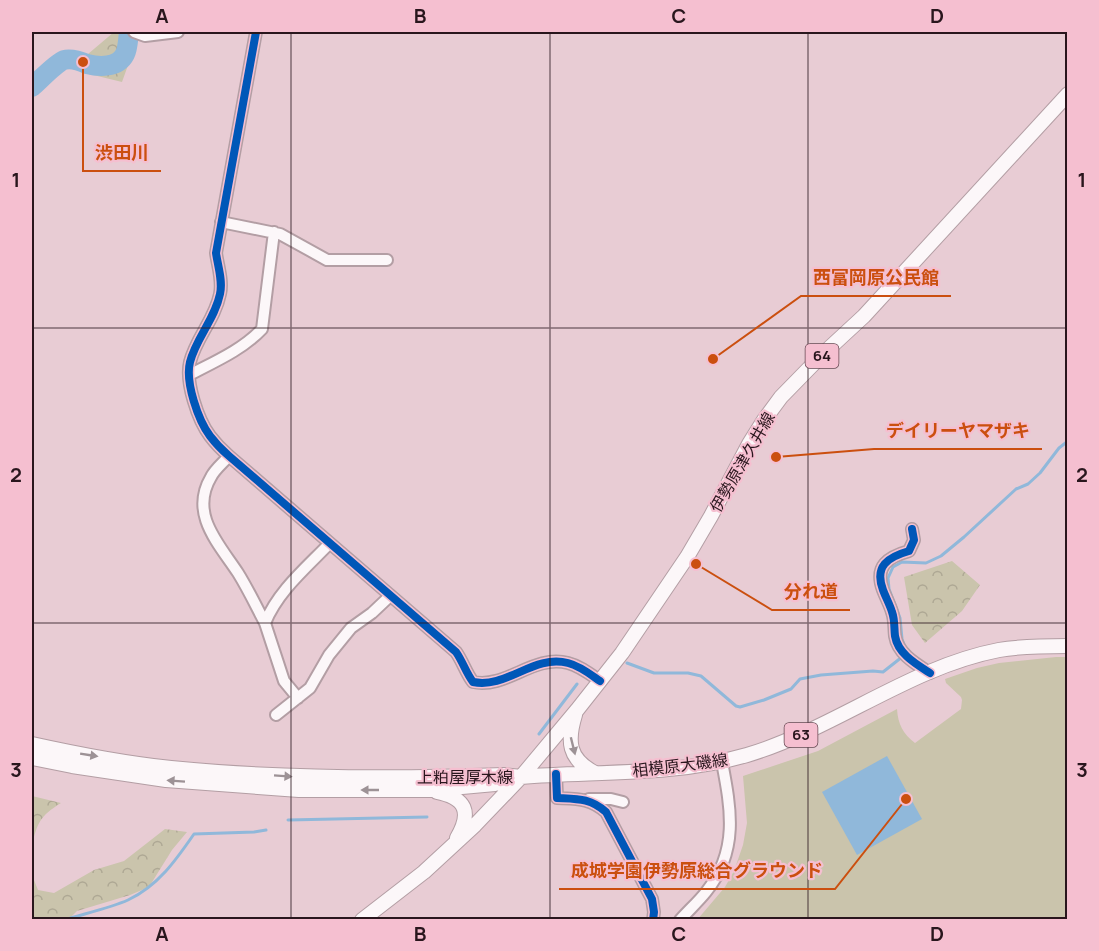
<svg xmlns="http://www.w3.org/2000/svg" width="1099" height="951" font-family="Manrope,'Noto Sans JP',sans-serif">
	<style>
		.forest { fill: url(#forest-crowns) }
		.park { fill: #cac4ac }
		.water { fill: #90b8da }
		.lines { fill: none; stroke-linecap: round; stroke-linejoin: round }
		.stream { stroke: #90b8da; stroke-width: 3 }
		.river { stroke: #90b8da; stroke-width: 20 }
		.minor-casing { stroke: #b39ea4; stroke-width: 14 }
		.major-casing { stroke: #b39ea4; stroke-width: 16 }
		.minor { stroke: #fcf7f9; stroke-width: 10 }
		.major { stroke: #fcf7f9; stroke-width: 14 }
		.cycleway-casing { stroke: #f5bfd0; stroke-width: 11 }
		.cycleway { stroke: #0057b8; stroke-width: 8 }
		.oneway { fill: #9d9296 }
		.grid { fill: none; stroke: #29161d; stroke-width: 1.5; stroke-opacity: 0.55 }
		.labels { text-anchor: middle; stroke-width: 4.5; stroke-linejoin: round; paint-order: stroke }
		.shield { fill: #f5bfd0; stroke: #664953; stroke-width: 1.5 }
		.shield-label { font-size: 15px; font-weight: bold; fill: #29161d }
		.street-label { font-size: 16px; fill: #29161d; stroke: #f5bfd0 }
		.leader { fill: none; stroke: #cb4f0f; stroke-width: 2 }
		.callout-dot { fill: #cb4f0f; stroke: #f5bfd0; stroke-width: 2 }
		.callout-label { font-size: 18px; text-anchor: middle; font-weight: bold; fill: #cb4f0f; stroke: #f5bfd0; stroke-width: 4.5; stroke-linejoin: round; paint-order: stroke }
		.neatline { fill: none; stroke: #29161d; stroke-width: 2 }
		.grid-label { font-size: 20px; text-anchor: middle; font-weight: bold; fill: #29161d }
	</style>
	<defs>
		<pattern id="forest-crowns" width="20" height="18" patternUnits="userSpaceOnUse" patternTransform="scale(1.5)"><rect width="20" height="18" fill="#cac4ac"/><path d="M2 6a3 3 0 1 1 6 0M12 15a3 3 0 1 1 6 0" fill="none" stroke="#aea894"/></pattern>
	</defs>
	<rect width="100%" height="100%" fill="#e8ccd4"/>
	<path class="forest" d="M114 32H124L136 43 122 82 81 72 88 54Z
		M952 561 980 585 962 611 925 643 912 625 904 577Z
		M32 796 61 803C40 816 37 823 32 846Z
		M165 829 187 832 172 850 149 887 130 895 77 911 69 919 33 920 32 918V875L38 890 54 893 94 870 124 861Z"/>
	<path class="park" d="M1056 657H1067V919L697 920 725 887 734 871 743 845 747 823 743 776 818 751 897 709C898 724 903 734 915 743L961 709 962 700 961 697 946 683 945 679 977 668 999 663Z"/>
	<path class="water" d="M887 756 922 819 857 855 822 792Z"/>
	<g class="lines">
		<path class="stream" d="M905 647 902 639 900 618 889 589 888 578 893 567 902 562 926 563 941 556 964 537 1016 489 1028 484 1040 473 1059 448 1068 441
			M627 663 654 673H688L701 676 736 706 740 707 764 700 791 689 800 679 821 675 873 671 883 672 902 657
			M539 734 577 684
			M288 820 427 817
			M64 920C83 914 110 908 128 900 158 886 176 860 194 834L254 832 266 830"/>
		<path class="river" d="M32 87C39 81 56 63 64 60 71 58 80 61 87 64 99 67 118 68 125 54 128 48 128 39 129 32"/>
		<g class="minor-casing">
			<path id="minor" d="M134 32 145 36 178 32
				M256 32 216 253C218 267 223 281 220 294 215 319 196 338 190 362 185 382 198 420 210 436 216 444 222 450 229 456L456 652C463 662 466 673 473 682 507 689 533 654 568 663 580 666 590 674 600 681
				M221 222 280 234 327 260H387
				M189 375C214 362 242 350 262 329L274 232
				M229 456C223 463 215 469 211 477 189 514 219 544 238 573 248 589 256 606 265 623
				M912 529 914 540 909 551C888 557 874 566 883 590 886 598 890 605 892 612 895 620 894 628 895 636 898 654 916 664 930 673
				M298 698 284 681 265 623C278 591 306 568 329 544
				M276 715 310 688 329 655 351 628 372 613 390 596
				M556 774 557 798C578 799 590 798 606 812L652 899 654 912 653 920
				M589 799H611L623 802
				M680 920C689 910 698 902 706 892 739 851 731 809 722 762"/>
		</g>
		<g class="major-casing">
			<path id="major" d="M575 715C567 741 568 759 595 773
				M32 744C77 754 124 763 171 768 282 779 392 779 504 775L521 777C596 771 674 776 747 755 834 729 910 667 999 650 1021 646 1045 646 1068 646
				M32 758 72 766 166 780 299 790H429L495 784 505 782
				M437 792C466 798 472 812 457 838
				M362 920 424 872 475 825 521 777 577 710 622 653 687 557 711 516 749 444 764 420 781 397 824 353 864 316 1068 94"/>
		</g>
		<use href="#minor" class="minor"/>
		<use href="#major" class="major"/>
		<g class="cycleway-casing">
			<path id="cycleway" d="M256 32 216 253C218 267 223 281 220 294 215 319 196 338 190 362 185 382 198 420 210 436 216 444 222 450 229 456L456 652C463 662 466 673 473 682 507 689 533 654 568 663 580 666 590 674 600 681
				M912 529 914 540 909 551C888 557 874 566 883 590 886 598 890 605 892 612 895 620 894 628 895 636 898 654 916 664 930 673
				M556 774 557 798C578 799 590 798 606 812L652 899 654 912 653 920"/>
		</g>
		<use href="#cycleway" class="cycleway"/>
	</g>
	<defs><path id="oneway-solid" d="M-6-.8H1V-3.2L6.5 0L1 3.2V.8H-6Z" transform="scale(1.5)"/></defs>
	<g class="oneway">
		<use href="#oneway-solid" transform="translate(573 746) rotate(76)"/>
		<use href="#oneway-solid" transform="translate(89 755) rotate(9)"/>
		<use href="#oneway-solid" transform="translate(283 776) rotate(4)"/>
		<use href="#oneway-solid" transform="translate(176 781) rotate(-176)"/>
		<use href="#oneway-solid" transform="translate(370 790) rotate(-180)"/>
	</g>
	<path class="grid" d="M291 32V920M550 32V920M808 32V920M32 328H1068M32 623H1068"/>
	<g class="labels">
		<g class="shield">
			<rect x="805.5" y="344" width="33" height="24" rx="4.5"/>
			<rect x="784.5" y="723" width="33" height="24" rx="4.5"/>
		</g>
		<g class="shield-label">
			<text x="822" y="361">64</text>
			<text x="801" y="740">63</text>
		</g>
		<g class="street-label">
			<text transform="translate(742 462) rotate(-60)" y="6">伊勢原津久井線</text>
			<text transform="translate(680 765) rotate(-7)" y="6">相模原大磯線</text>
			<text x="465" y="783">上粕屋厚木線</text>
		</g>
	</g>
	<path class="leader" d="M83 62L83 171H161M713 359L801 296H951M776 457L874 449H1042M696 564L772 610H850M906 799L835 889H559"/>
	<g class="callout-dot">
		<circle cx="83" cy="62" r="6"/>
		<circle cx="713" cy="359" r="6"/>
		<circle cx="776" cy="457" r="6"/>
		<circle cx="696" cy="564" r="6"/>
		<circle cx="906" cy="799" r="6"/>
	</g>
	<g class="callout-label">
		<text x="122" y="159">渋田川</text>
		<text x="876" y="284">西富岡原公民館</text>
		<text x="958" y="437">デイリーヤマザキ</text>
		<text x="811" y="598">分れ道</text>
		<text x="697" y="877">成城学園伊勢原総合グラウンド</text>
	</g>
	<rect width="1099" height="951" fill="none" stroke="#f5bfd0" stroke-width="66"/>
	<rect x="33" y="33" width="1033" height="885" class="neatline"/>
	<g class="grid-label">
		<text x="162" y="23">A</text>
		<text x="420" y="23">B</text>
		<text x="679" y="23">C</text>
		<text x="937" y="23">D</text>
		<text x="16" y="187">1</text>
		<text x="1082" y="187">1</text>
		<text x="16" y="482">2</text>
		<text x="1082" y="482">2</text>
		<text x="16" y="777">3</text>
		<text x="1082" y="777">3</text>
		<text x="162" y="941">A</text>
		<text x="420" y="941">B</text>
		<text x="679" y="941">C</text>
		<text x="937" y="941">D</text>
	</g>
</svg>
